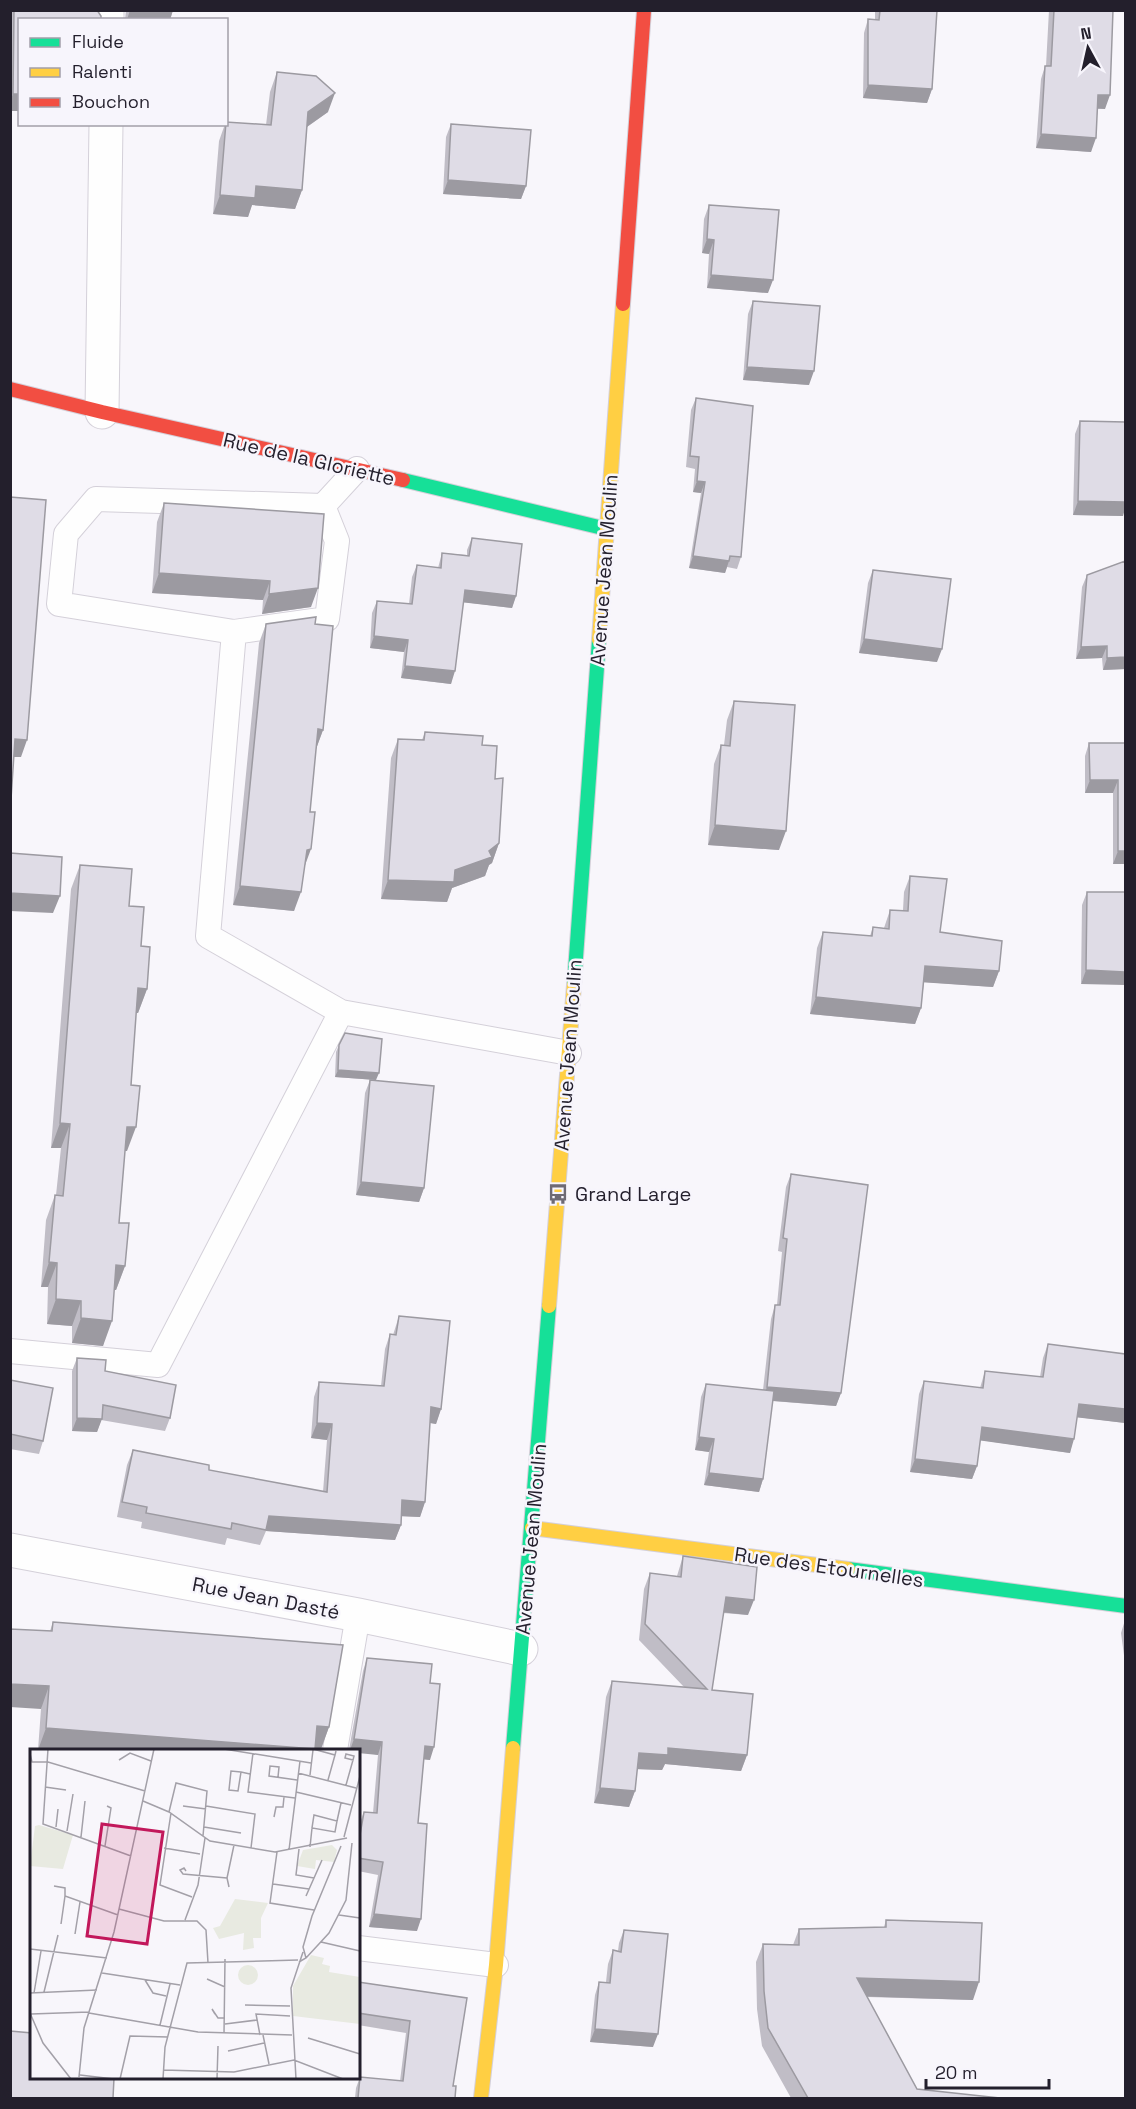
<svg xmlns="http://www.w3.org/2000/svg" width="1136" height="2109" font-family="'Space Grotesk',sans-serif">
	<style>
		.lines { fill: none; stroke-linecap: round; stroke-linejoin: round }
		.lane-casing { stroke: #d4d0d9; stroke-width: 26 }
		.street-casing { stroke: #d4d0d9; stroke-width: 35 }
		.fast-casing { stroke: #d4d0d9; stroke-width: 16 }
		.slow-casing { stroke: #d4d0d9; stroke-width: 16 }
		.jam-casing { stroke: #d4d0d9; stroke-width: 16 }
		.lane { stroke: #fefefe; stroke-width: 24 }
		.street { stroke: #fefefe; stroke-width: 33 }
		.fast { stroke: #16e098; stroke-width: 14 }
		.slow { stroke: #ffcf43; stroke-width: 14 }
		.jam { stroke: #f24e42; stroke-width: 14 }
		.wall { fill: #c0bdc6 }
		.shaded-wall { fill: #9c9aa1 }
		.building { fill: #dfdce6; stroke: #9c9aa1; stroke-width: 1.5 }
		.labels { text-anchor: middle; stroke-width: 5; stroke-linejoin: round; paint-order: stroke }
		.street-label { font-size: 20px; fill: #231f2c; stroke: #f7f5fc }
		.poi-label { font-size: 20px; fill: #231f2c; stroke: #f7f5fc; text-anchor: start }
		.inset-road { fill: none; stroke: #a3a0a8; stroke-width: 1.5 }
		.view { fill: #c2185b; fill-opacity: 0.15; stroke: #c2185b; stroke-width: 3 }
		.inset-edge { fill: none; stroke: #231f2c; stroke-width: 3 }
	</style>
	<rect width="100%" height="100%" fill="#f8f6fb"/>
	<g class="lines">
		<g class="lane-casing">
			<path id="lane" d="M323 506 337 541 327 619 234 632 59 604 66 534 96 499 323 506 357 469
				M234 632 208 936 341 1012
				M10 1351 158 1365 341 1012 569 1053
				M335 1750 358 1615
				M358 1948 496 1965"/>
		</g>
		<g class="street-casing">
			<path id="street" d="M107 20V10
				M102 412 106 124
				M10 1550 358 1615 521 1649"/>
		</g>
		<g class="fast-casing">
			<path id="fast" d="M403 480 607 529
				M574 985 599 640
				M848 1569 1126 1606
				M513 1748 549 1306"/>
		</g>
		<g class="slow-casing">
			<path id="slow" d="M599 640 623 304
				M549 1306 574 985
				M532 1528 848 1569
				M481 2098 496 1965 513 1748"/>
		</g>
		<g class="jam-casing">
			<path id="jam" d="M623 304 644 10
				M10 389 102 412 403 480"/>
		</g>
		<use href="#lane" class="lane"/>
		<use href="#street" class="street"/>
		<use href="#fast" class="fast"/>
		<use href="#slow" class="slow"/>
		<use href="#jam" class="jam"/>
	</g>
	<path class="wall" d="M10 10H97L20 20V111H10Z
		M126 10H173L170 20H125Z
		M875 10H937L932 89 927 103 863 98 864 33 868 19H875Z
		M1049 10H1113L1105 109H1098L1091 152 1036 148 1041 79 1045 66H1046Z
		M277 72 328 112 307 127 302 190 295 209 252 205 248 217 213 214 219 141 225 124 266 125 270 92Z
		M451 124 526 186 521 199 443 194 446 137Z
		M709 205 768 293 707 288 709 254 702 253 704 219Z
		M753 301 809 385 743 380 748 314Z
		M696 398 741 557 737 569 727 567 725 573 689 568 701 493 693 492 695 469 686 467 691 410Z
		M1080 421 1123 516 1073 515 1075 434Z
		M164 503 311 607 262 614 263 600 152 593 157 522Z
		M472 538 516 596 512 608 463 602 451 684 401 678 404 652 370 648 372 613 377 601 409 604 412 577 417 565 438 568 442 553 467 555V550Z
		M1125 561V669L1103 670 1102 658 1076 659 1082 587 1087 575Z
		M873 570 937 662 859 653 868 583Z
		M266 624H315L323 730 316 749 304 867 294 911 233 905 259 643Z
		M734 701 779 850 708 845 714 764 721 745H724L727 720Z
		M425 732 482 745 495 779 499 843 492 863 489 865 485 876 452 888 447 902 381 899 391 758 398 739 422 740Z
		M1089 743H1125V864H1113V793H1085V756Z
		M80 865 129 906 141 946 147 989 138 1013H136L127 1151H125L119 1223 125 1266 116 1290H114L103 1346 72 1343V1326L47 1324 48 1287H41L46 1220 55 1195H56L61 1148H51L71 889Z
		M910 876 940 932 999 971 993 987 924 982 921 1008 915 1024 810 1014 817 948 823 932 870 936 873 927 884 928 890 910H903L904 892Z
		M1087 892H1125L1081 984 1082 905Z
		M339 1045 376 1080 335 1077 336 1052Z
		M370 1080 424 1188 419 1202 356 1195 365 1093Z
		M791 1174 841 1393 836 1406 772 1401 763 1479 759 1492 704 1485 709 1452 695 1450 701 1397 706 1384 763 1390 771 1319 775 1305H777L782 1252 778 1251 786 1187Z
		M399 1316 441 1409 436 1424 430 1423 425 1502 420 1517 401 1516V1525L395 1540 266 1531 260 1545 227 1538 225 1545 141 1528 142 1522 117 1517 127 1465 133 1450 209 1470 323 1492 327 1440 311 1438 314 1397 319 1382 381 1386 385 1349 390 1334 393 1335Z
		M1048 1344 1125 1354V1423L1077 1417 1070 1453 980 1440 977 1466 972 1479 910 1472 919 1394 924 1381 980 1388 985 1371 1040 1377 1043 1358Z
		M77 1358 105 1371 170 1418 165 1431 101 1420 97 1432 72 1431V1371Z
		M10 1380 43 1441 39 1454 10 1449Z
		M683 1556 748 1615 723 1613 712 1690 747 1755 741 1771 665 1764 662 1770 637 1769 635 1791 629 1807 594 1803 606 1697 612 1681 684 1687 639 1640 644 1589 650 1573 677 1576Z
		M1125 1620V1663L1121 1633Z
		M53 1622 329 1727 321 1749H315V1750H38L41 1709 50 1631Z
		M367 1658 430 1683V1760L424 1759 418 1823 417 1931 369 1927 378 1875 358 1871V1831L359 1825 364 1812 373 1813 378 1755 358 1750H349L363 1671Z
		M32 1839V1877H29Z
		M886 1920 973 2000 867 1997 917 2089 1000 2098H791L762 2046 757 2009 756 1962 763 1944 793 1945 799 1929 884 1927Z
		M624 1930 653 2047 590 2042 595 1995 599 1982H606L608 1964 613 1950 618 1951 619 1943Z
		M358 1982 467 1998 453 2086 455 2098H355L356 2088 360 2077 400 2081 406 2033 358 2025Z"/>
	<path class="shaded-wall" d="M130 10H173L170 20H127Z
		M868 85 932 89 927 103 863 98Z
		M335 93 328 112 301 131 308 112Z
		M13 94H20V111H10V100Z
		M1098 95H1110L1105 109 1093 108Z
		M1041 134 1096 138 1091 152 1036 148Z
		M448 180 526 186 521 199 443 194Z
		M256 186 302 190 295 209 252 205 248 217 213 214 220 195Z
		M707 239 714 240 709 254 702 253Z
		M711 275 773 280 768 293 707 288Z
		M747 367 814 371 809 385 743 380Z
		M697 481 705 482 701 493 693 492Z
		M1078 501 1125 502V509L1123 516 1073 515Z
		M693 556 729 561 725 573 689 568Z
		M159 573 270 581 263 600 152 593Z
		M318 588 311 607 262 614 269 594Z
		M465 590 516 596 512 608 460 602Z
		M374 636 408 640 404 652 370 648Z
		M864 639 942 649 937 662 859 653Z
		M1107 646 1102 658 1076 659 1081 647Z
		M1125 657V669L1103 670 1107 658Z
		M405 666 455 671 451 684 401 678Z
		M318 729 323 730 316 749Z
		M15 739 27 740 21 757H10Z
		M1090 780H1118L1113 793H1085Z
		M715 825 786 831 779 850 708 845Z
		M499 843 492 863 489 865 485 876 452 888 447 902 381 899 388 880 455 870 489 851Z
		M311 849 304 868 307 850Z
		M1118 851H1125V864H1113Z
		M240 886 301 892 294 911 233 905Z
		M10 893 60 896 53 913 10 911Z
		M925 966 999 971 993 987 919 982Z
		M1086 970 1125 972V985L1081 984Z
		M138 988 147 989 138 1013 129 1012Z
		M816 997 921 1008 915 1024 810 1014Z
		M338 1070 379 1073 376 1080 335 1077Z
		M60 1123 70 1124 61 1148H51Z
		M127 1127H136L127 1151H118Z
		M361 1182 424 1188 419 1202 356 1195Z
		M49 1262 57 1263 48 1287H41Z
		M116 1265 125 1266 116 1290H108Z
		M56 1299 81 1301 72 1326 47 1324Z
		M81 1318 112 1321 103 1346 72 1343Z
		M767 1387 841 1393 836 1406 762 1400Z
		M1079 1404 1125 1409V1423L1074 1417Z
		M431 1407 441 1409 436 1424 425 1422Z
		M77 1418 102 1419 97 1432 72 1431Z
		M317 1423 332 1424 327 1440 311 1438Z
		M982 1427 1074 1439 1070 1453 977 1440Z
		M699 1437 714 1439 709 1452 695 1450Z
		M915 1459 977 1466 972 1479 910 1472Z
		M709 1473 763 1479 759 1492 704 1485Z
		M402 1500 425 1502 420 1517 397 1516Z
		M269 1516 401 1525 395 1540 266 1531Z
		M726 1597 754 1600 748 1615 720 1612Z
		M10 1684 49 1686 41 1709 10 1707Z
		M317 1726 329 1727 321 1749H315V1750H38L46 1728Z
		M354 1739 382 1742 378 1755 358 1753V1750H350Z
		M425 1746 434 1747 430 1760 420 1759Z
		M668 1748 747 1755 741 1771 665 1764 662 1770 634 1769 639 1753Z
		M600 1788 635 1791 629 1807 594 1803Z
		M374 1914 421 1919 417 1931 369 1927Z
		M857 1978 979 1982 973 2000 851 1996Z
		M595 2029 658 2034 653 2047 590 2042Z"/>
	<path class="building" d="M14 10H97L101 16V20H20V94H13Z
		M880 10H937L932 89 868 85V19L879 20Z
		M1054 10H1113L1110 95H1098L1096 138 1041 134 1045 66H1051Z
		M277 72 316 76 335 93 308 112 302 190 256 186 255 198 220 195 226 122 271 125Z
		M451 124 531 130 526 186 448 180Z
		M709 205 779 210 773 280 711 275 714 240 707 239Z
		M753 301 820 306 814 371 747 367Z
		M696 398 753 406 741 557 730 556 729 561 693 556 705 482 697 481 699 457 690 456Z
		M1080 421 1125 422V502L1078 501Z
		M10 497 46 500 27 740 15 739 10 814Z
		M164 503 324 514 318 588 269 594 270 581 159 573Z
		M472 538 522 544 516 596 465 590 455 671 405 666 408 640 374 636 377 601 412 604 417 565 441 568 442 553 469 556Z
		M1125 561V657L1107 658V646L1081 647 1087 575Z
		M873 570 951 579 942 649 864 639Z
		M316 617 315 624 333 626 323 730 318 729 310 812H315L311 849 307 850 301 892 240 886 266 624Z
		M734 701 795 705 786 831 715 825 721 745 730 746Z
		M425 732 483 736 482 745 497 746 495 779 503 778 499 843 489 851 492 857 455 870 454 882 388 880 398 739 424 740Z
		M1089 743H1125V851H1118V780H1090Z
		M10 853 62 857 60 896 10 893Z
		M80 865 132 869 129 906 144 907 141 946 150 947 147 989 138 988 131 1085 140 1086 136 1127H127L119 1223H129L125 1266 116 1265 112 1321 81 1318V1301L56 1299 57 1263 49 1262 55 1195 63 1196 70 1124 60 1123Z
		M910 876 947 879 940 932 1002 941 999 971 925 966 921 1008 816 997 823 932 872 936 873 927 889 929 890 910 908 911Z
		M1087 892H1125V972L1086 970Z
		M345 1033 382 1039 379 1073 338 1070 339 1045Z
		M370 1080 434 1086 424 1188 361 1182Z
		M791 1174 868 1185 841 1393 767 1387 775 1305H780L787 1239 783 1238Z
		M399 1316 450 1321 441 1409 431 1407 425 1502 402 1500 401 1525 269 1516 266 1530 232 1523 231 1529 146 1513 147 1507 122 1502 133 1450 209 1465V1470L327 1492 332 1424 317 1423 319 1382 384 1386 390 1334 396 1335Z
		M1048 1344 1125 1354V1409L1079 1404 1074 1439 982 1427 977 1466 915 1459 924 1381 983 1388 985 1371 1043 1377Z
		M77 1358 106 1360 105 1371 176 1385 170 1418 103 1405 102 1419 77 1418Z
		M10 1380 53 1388 43 1441 10 1434Z
		M706 1384 774 1391 763 1479 709 1473 714 1439 699 1437Z
		M683 1556 757 1567 754 1600 726 1597 712 1690 753 1694 747 1755 668 1748V1755L639 1753 635 1791 600 1788 612 1681 707 1689 645 1624 650 1573 681 1577Z
		M53 1622 343 1645 329 1727 317 1726 315 1749 46 1728 49 1686 10 1684V1629L52 1631Z
		M367 1658 432 1664 430 1683 440 1684 434 1747 425 1746 418 1823 427 1824 421 1919 374 1914 383 1862 358 1858V1846L364 1812 377 1813 382 1742 354 1739Z
		M886 1920 982 1923 979 1982 857 1978 917 2089 1000 2098H808L768 2028 764 1991 763 1944 799 1945V1929L886 1927Z
		M624 1930 668 1934 658 2034 595 2029 599 1982 610 1983 613 1950 621 1952Z
		M358 1982 467 1998 453 2086H456L455 2098H358L360 2077 403 2081 410 2021 358 2013Z
		M10 2031 32 2033V2078H114L113 2098H10Z"/>
	<defs>
		<g id="bus-bare" transform="scale(1.62)"><path d="M-5-6H5V4H4V6H2V4H-2V6H-4V4H-5ZM-3.5-4V0h7V-4ZM-3.5 1.2v1.5H-2V1.2ZM2 1.2v1.5H3.5V1.2Z" fill="#6e6a74" stroke="#f7f5fc" stroke-width="2.5" paint-order="stroke"/></g>
	</defs>
	<g fill-rule="evenodd">
		<use href="#bus-bare" x="558" y="1194"/>
	</g>
	<g class="labels">
		<g class="street-label">
			<text transform="translate(309 459) rotate(13)" y="7">Rue de la Gloriette</text>
			<text transform="translate(604 570) rotate(-86)" y="7">Avenue Jean Moulin</text>
			<text transform="translate(568 1055) rotate(-86)" y="7">Avenue Jean Moulin</text>
			<text transform="translate(531 1539) rotate(-85)" y="7">Avenue Jean Moulin</text>
			<text transform="translate(829 1567) rotate(8)" y="7">Rue des Etournelles</text>
			<text transform="translate(266 1598) rotate(11)" y="7">Rue Jean Dasté</text>
		</g>
		<g class="poi-label">
			<text x="575" y="1201">Grand Large</text>
		</g>
	</g>
	<g transform="translate(30 1749)">
		<rect width="330" height="330" fill="#f8f6fb"/>
		<path d="M9 76 43 86 33 120 0 117 5 77ZM302 96 307 101 304 113 286 111 285 120 267 117 273 101ZM205 150 238 154 231 169V189H223L224 199 213 201 214 184 189 190 183 179 190 177ZM281 206 294 209 292 215 300 217 299 223 330 228V275L263 267V237ZM208 226a10 10 0 1 1 20 0a10 10 0 1 1-20 0Z" fill="#e8eae1"/>
		<path class="inset-road" d="M18 0 13 75 101 107M194 0 281 14M283 0 305 6 306 2M223 4 218 43 265 49M0 5 2 13H18L115 42M316 5 324 7 323 11 315 9ZM89 11 100 4 121 12M211 23 208 42 199 41 201 22 211 23 220 25M268 24 326 39M280 26 283 1M248 28 249 18 240 17 239 27 267 31M298 31 305 6M316 36 323 11M15 38 36 41M266 43 321 56M113 52 139 63 180 92 245 103 317 89M153 57 176 60M176 57 225 65 221 99M139 63 146 34 177 42 173 87M141 64 130 136 162 148M284 66 307 72 305 83 282 79ZM244 68 246 58H253L254 48M307 72 311 54M26 78 28 60M174 78 211 84M37 82 43 45M51 88 55 52M314 88 330 27M75 97 81 59 77 57M280 98 282 79M134 99 170 105M269 100 266 126 284 129M259 101 270 12M247 103 240 154 284 161M156 122 154 119 150 121 153 125 197 129M243 135 279 140M24 137 35 139V147L88 166M199 138 197 129 204 96M276 147 292 111M89 160 134 172H167L176 181 178 214M309 166 330 169M155 171 168 136 175 89M31 175 35 147M45 185 50 153M291 193 330 202M0 200 77 209M276 209 299 184 316 151 322 94M269 213 276 209 273 198 282 167 311 97M72 224 150 236M177 230 195 238M115 231 123 244 136 247M14 243 28 186M0 244 67 241M4 244 11 202M215 256 260 257M0 264 13 294 41 330M59 264 168 283 262 286M1 265 59 263M185 265 182 260 188 269H195M195 275 227 271M130 276 140 235M194 285 195 210M230 286 226 265 260 267M233 286 239 315M278 289 330 305M198 302 234 294M133 321 204 323 264 311 313 330M50 326 84 330M49 328 54 279 84 183 124 0M90 330 100 287 138 288M133 330 135 298 157 214 268 211M187 330 188 297M266 330 261 239 273 203"/>
		<path class="view" d="M72 75 133 83 117 195 57 187Z"/>
		<rect width="330" height="330" class="inset-edge"/>
	</g>
	<rect width="1136" height="2109" fill="none" stroke="#231f2c" stroke-width="24"/>
	<rect x="18" y="18" width="210" height="108" fill="#f7f5fc" stroke="#a29fa9" stroke-width="1.5"/>
	<rect x="30" y="38" width="30" height="9" fill="#16e098" stroke="#a29fa9" stroke-width="1.5"/>
	<text x="72" y="48" font-size="18" fill="#231f2c">Fluide</text>
	<rect x="30" y="68" width="30" height="9" fill="#ffcf43" stroke="#a29fa9" stroke-width="1.5"/>
	<text x="72" y="78" font-size="18" fill="#231f2c">Ralenti</text>
	<rect x="30" y="98" width="30" height="9" fill="#f24e42" stroke="#a29fa9" stroke-width="1.5"/>
	<text x="72" y="108" font-size="18" fill="#231f2c">Bouchon</text>
	<g transform="translate(1088 48) rotate(352)" stroke="#f7f5fc" stroke-width="4.5" paint-order="stroke">
	<path d="M0-4.5L10 22L0 15L-10 22Z" fill="#231f2c"/>
	<text y="-9" font-size="16" font-weight="bold" text-anchor="middle" fill="#231f2c">N</text>
	</g>
	<path d="M926 2079v9h123v-9" fill="none" stroke="#231f2c" stroke-width="3"/>
	<text x="935" y="2079" font-size="18" fill="#231f2c" stroke="#f7f5fc" stroke-width="4.5" paint-order="stroke">20 m</text>
</svg>
